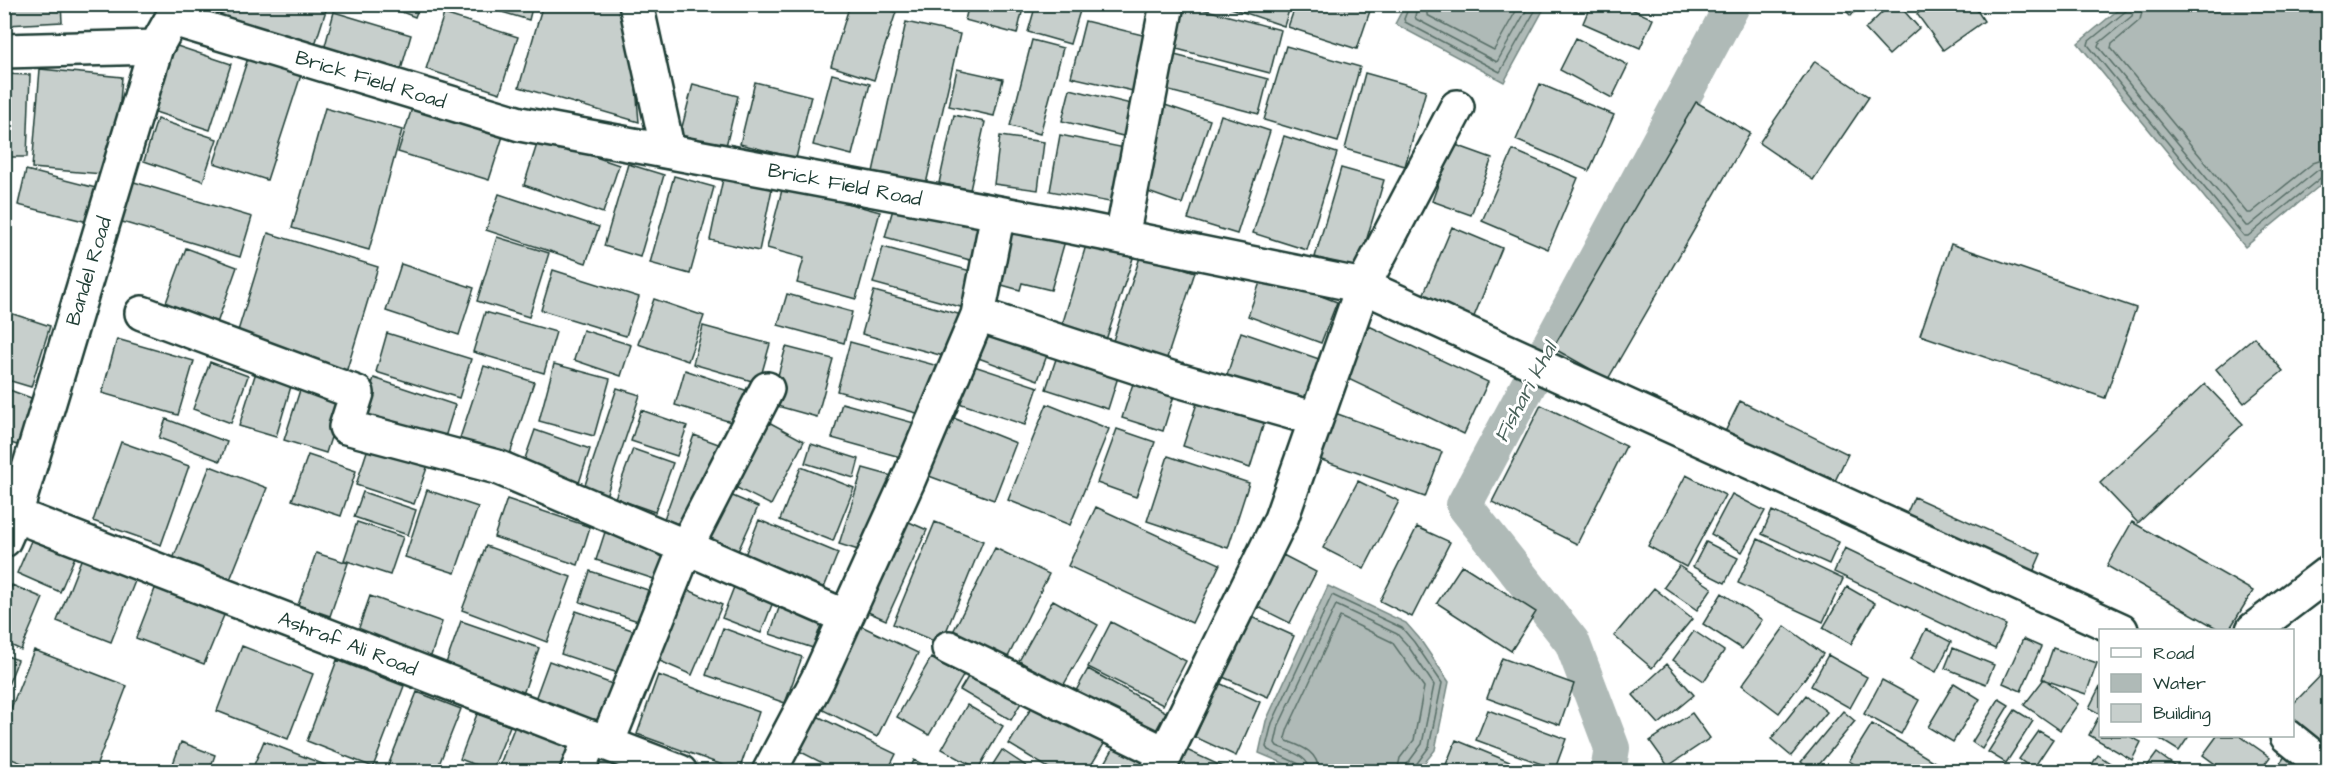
<svg xmlns="http://www.w3.org/2000/svg" width="2333" height="776" font-family="'Architects Daughter',sans-serif">
	<style>
		.water { fill: #afbab7; stroke: #758883; stroke-width: 1.5 }
		.lines { fill: none; stroke-linecap: round; stroke-linejoin: round }
		.shore { stroke: #596f68; stroke-width: 1.5 }
		.canal { stroke: #afbab7; stroke-width: 36 }
		.building { fill: #c7cfcc; stroke: #1f3d34; stroke-width: 1.5 }
		.minor-casing { stroke: #1f3d34; stroke-width: 38 }
		.major-casing { stroke: #1f3d34; stroke-width: 38 }
		.minor { stroke: #fff; stroke-width: 33 }
		.major { stroke: #fff; stroke-width: 33 }
		.labels { text-anchor: middle; stroke-width: 6; stroke-linejoin: round; paint-order: stroke }
		.street-label { font-size: 20px; fill: #1f3d34; stroke: #fff }
		.water-label { font-size: 21px; font-style: italic; fill: #4a625b; stroke: #fff }
	</style>
	<rect width="100%" height="100%" fill="#fff"/>
	<filter id="ink" filterUnits="userSpaceOnUse"><feTurbulence type="fractalNoise" baseFrequency=".0167" numOctaves="2"/><feDisplacementMap in="SourceGraphic" scale="12" xChannelSelector="R" yChannelSelector="G"/><feConvolveMatrix kernelMatrix="1 2 1 2 8 2 1 2 1" color-interpolation-filters="sRGB"/></filter>
	<g filter="url(#ink)">
		<path class="water" d="M2125 4 2328 5V179L2245 247 2078 43Z
			M1405 5V4L1546 5 1504 82 1395 24Z
			M1328 586 1406 623 1419 638 1449 682 1435 750 1418 771H1302L1259 753 1266 721Z"/>
		<g class="lines">
			<path class="shore" d="M1410 4 1404 19 1405 22 1500 72 1539 4
				M1418 4 1415 16 1416 19 1497 62 1530 4
				M1427 4V15L1494 50 1520 4
				M2128 4 2126 11 2089 41 2088 45 2244 236H2248L2323 176 2328 175
				M2135 4 2132 16 2099 43 2098 46 2246 226H2249L2318 170 2328 167
				M2144 4 2140 20 2112 44 2111 48 2247 213H2251L2313 163 2328 158
				M1302 772 1299 764 1268 750 1266 747 1272 723 1332 595 1402 628 1414 642 1442 683 1429 747 1415 766 1414 772
				M1310 772C1309 755 1290 752 1277 746L1275 743 1279 725 1336 605 1397 634 1408 646 1434 685 1422 744 1408 763 1406 772
				M1319 772C1318 752 1303 747 1287 741L1285 738 1288 728 1340 617 1392 642 1424 687 1414 740 1400 758 1397 772"/>
			<path class="canal" d="M1608 772 1612 748 1572 642 1464 505 1733 4"/>
		</g>
		<path class="building" d="M7 4H61L62 22 7 25Z
			M206 4H328L312 54 202 19Z
			M381 4H420L415 17Z
			M475 4H533L529 20Z
			M543 4H629L639 122 519 87Z
			M850 4H873L896 12 874 80 831 66Z
			M969 4H1024L1017 34 965 20Z
			M1036 4H1082L1070 44 1028 32Z
			M1176 4H1184L1281 30 1270 73 1165 46Z
			M1233 4H1291L1284 26 1231 8Z
			M1296 4H1359L1371 8 1357 49 1288 27Z
			M1591 4H1621L1653 19 1640 48 1583 23Z
			M1839 4H1861L1851 16Z
			M1891 4H1898L1919 28 1889 55 1865 29Z
			M1931 4H1973L1984 21 1943 50 1917 14Z
			M334 12 411 35 398 80 322 57Z
			M444 14 518 37 500 93 426 69Z
			M1085 21 1155 38 1142 93 1071 77Z
			M906 22 960 34 926 184 873 172Z
			M1576 38 1628 65 1612 98 1560 70Z
			M1032 40 1063 48 1040 134 1010 126Z
			M171 44 231 64 210 130 149 110Z
			M1286 46 1360 67 1338 142 1264 120Z
			M1163 52 1268 79 1259 114 1154 87Z
			M248 58 301 75 267 180 214 163Z
			M1815 61 1869 97 1813 180 1759 143Z
			M40 69 122 77 114 175 32 168Z
			M957 69 1003 79 994 116 949 106Z
			M1365 73 1426 90 1405 166 1345 149Z
			M4 74 30 75 27 157H4Z
			M832 74 870 84 852 155 813 145Z
			M755 82 811 96 796 158 740 144Z
			M693 84 738 96 726 146 680 135Z
			M1540 84 1614 115 1589 171 1516 140Z
			M1070 89 1135 105 1127 137 1062 121Z
			M1696 102 1750 133 1608 379 1553 348Z
			M1162 104 1210 120 1182 204 1134 187Z
			M413 105 504 133 489 180 398 152Z
			M325 108 402 130 369 250 292 228Z
			M954 115 985 122 970 190 939 183Z
			M1221 115 1270 131 1237 234 1188 219Z
			M157 119 217 139 203 181 144 161Z
			M1060 135 1130 149 1120 204 1050 191Z
			M1000 136 1044 142 1038 190 994 184Z
			M1284 136 1337 153 1307 250 1253 233Z
			M539 138 619 165 603 213 524 185Z
			M1453 144 1492 158 1471 215 1432 201Z
			M1513 150 1578 178 1548 249 1482 221Z
			M628 164 664 175 640 257 604 246Z
			M1341 168 1384 180 1358 269 1315 257Z
			M26 170 96 188 88 222 18 205Z
			M724 174 773 184 759 251 710 240Z
			M674 176 714 187 690 274 650 263Z
			M124 179 252 217 240 257 112 219Z
			M783 186 880 212 856 299 797 283 804 258 767 248Z
			M499 194 599 227 586 263 486 230Z
			M895 202 980 225 970 260 885 237Z
			M1009 218 1067 234 1051 290 1022 283 1020 290 991 282Z
			M1452 227 1502 248 1473 319 1422 298Z
			M268 233 378 267 344 379 234 344Z
			M497 237 549 253 529 317 477 301Z
			M1087 242 1135 252 1104 346 1060 332Z
			M1951 244 2136 308 2105 398 1920 335Z
			M883 247 978 273 968 309 873 283Z
			M186 248 237 267 216 326 164 308Z
			M1141 254 1195 272 1164 367 1110 350Z
			M401 264 474 288 459 335 386 311Z
			M553 270 639 297 626 336 541 310Z
			M1263 274 1337 302 1321 343 1248 316Z
			M874 291 962 315 951 358 862 334Z
			M787 294 852 312 844 343 778 325Z
			M654 299 704 316 688 361 638 344Z
			M4 311 50 326 31 387 4 379Z
			M485 312 556 332 544 373 473 352Z
			M985 323 1050 347 1038 380 973 356Z
			M703 326 770 344 759 383 693 364Z
			M1369 326 1488 382 1464 434 1344 377Z
			M583 330 631 345 621 376 574 360Z
			M1241 332 1319 359 1303 405 1226 378Z
			M387 333 471 359 459 398 376 372Z
			M2254 337 2283 371 2244 403 2216 369Z
			M117 339 194 361 178 415 102 393Z
			M850 342 938 366 924 415 837 391Z
			M786 347 833 359 817 417 770 404Z
			M1057 356 1118 377 1108 409 1046 389Z
			M210 362 248 376 231 423 193 409Z
			M554 364 610 379 594 436 539 421Z
			M971 365 1038 387 1025 425 959 403Z
			M484 366 534 382 508 460 458 444Z
			M685 370 751 392 741 425 675 405Z
			M256 372 292 383 276 437 239 426Z
			M1136 374 1177 386 1163 431 1122 418Z
			M374 378 455 405 442 447 360 420Z
			M2205 384 2243 424 2138 523 2100 483Z
			M4 388 34 399 17 445 4 441Z
			M617 388 640 395 605 499 583 491Z
			M300 390 342 403 326 453 284 440Z
			M1201 391 1267 413 1250 468 1183 446Z
			M1740 401 1848 454 1833 485 1725 432Z
			M842 403 914 423 904 458 832 438Z
			M1047 404 1109 429 1070 525 1008 500Z
			M1541 405 1626 446 1577 544 1492 502Z
			M641 410 687 426 677 456 631 441Z
			M941 413 1016 443 994 500 918 472Z
			M1335 413 1442 452 1425 497 1319 459Z
			M166 419 227 442 220 461 159 438Z
			M765 420 804 441 771 505 731 485Z
			M1117 429 1155 442 1136 497 1097 483Z
			M535 430 590 449 578 486 522 467Z
			M694 435 721 445 691 528 664 519Z
			M121 442 189 466 161 545 93 521Z
			M811 444 859 459 854 478 805 463Z
			M369 445 428 465 414 504 356 485Z
			M633 449 673 463 655 512 615 498Z
			M308 455 356 471 341 516 292 500Z
			M1168 456 1249 483 1228 548 1147 521Z
			M210 466 267 488 229 582 173 559Z
			M801 467 854 488 833 541 780 520Z
			M863 468 892 476 868 553 839 544Z
			M1686 475 1725 495 1686 567 1648 546Z
			M1358 481 1399 501 1364 569 1323 548Z
			M427 490 478 507 455 573 405 557Z
			M363 492 416 510 408 535 354 517Z
			M728 494 758 507 734 560 704 547Z
			M1732 494 1765 511 1742 552 1711 534Z
			M1914 497 2041 554 2030 579 1903 522Z
			M507 499 590 527 578 565 494 537Z
			M1096 507 1220 564 1192 623 1068 566Z
			M1772 511 1839 542 1829 564 1762 534Z
			M900 518 927 530 886 620 859 608Z
			M759 520 838 553 820 598 741 565Z
			M357 522 403 537 390 575 344 560Z
			M935 522 983 541 941 644 893 624Z
			M2132 522 2253 591 2229 630H2220L2107 566Z
			M1417 527 1450 542 1412 617 1380 601Z
			M606 529 667 549 657 580 596 560Z
			M34 534 77 552 60 592 17 573Z
			M1758 539 1843 579 1823 622 1738 583Z
			M1706 542 1738 558 1725 583 1693 567Z
			M486 546 571 577 547 642 462 610Z
			M995 548 1049 574 1006 661 952 634Z
			M1845 548 2006 625 1995 649 1834 572Z
			M316 553 348 563 330 616 298 605Z
			M83 555 137 576 111 642 57 621Z
			M1283 555 1316 572 1290 623 1256 606Z
			M1462 565 1536 612 1511 651 1437 603Z
			M1679 566 1712 588 1697 610 1664 587Z
			M590 571 648 590 638 621 580 602Z
			M158 581 227 608 204 664 136 638Z
			M12 585 43 598 21 650 4 642V603Z
			M734 587 773 602 761 633 722 618Z
			M1847 587 1875 603 1851 644 1823 628Z
			M684 588 722 605 692 675 653 658Z
			M1654 588 1692 619 1652 668 1614 636Z
			M1722 593 1762 620 1742 649 1703 624Z
			M370 596 442 622 428 665 355 639Z
			M1053 600 1098 625 1063 686 1019 661Z
			M779 608 822 622 813 648 770 634Z
			M576 611 635 631 621 674 561 654Z
			M1250 616 1294 636 1268 697 1223 677Z
			M461 621 539 648 522 697 444 669Z
			M1111 622 1186 661 1163 705 1088 667Z
			M857 624 918 653 877 737 817 707Z
			M1785 626 1823 654 1779 713 1742 685Z
			M723 628 802 657 785 703 706 675Z
			M1926 629 1951 642 1936 672 1911 659Z
			M1694 631 1724 651 1704 681 1673 660Z
			M2023 639 2041 647 2021 691 2003 683Z
			M242 646 313 674 288 739 217 711Z
			M1953 648 1994 665 1986 684 1945 668Z
			M2053 648 2097 663 2086 694 2042 679Z
			M34 650 127 686 94 772H44L4 756V726Z
			M4 655 18 660 4 695Z
			M1828 655 1867 677 1850 708 1811 686Z
			M931 658 963 676 929 735 897 717Z
			M1502 658 1574 684 1560 725 1487 698Z
			M337 660 404 686 373 767 307 741Z
			M549 661 615 685 600 726 534 702Z
			M1667 664 1694 695 1659 724 1633 695Z
			M974 667 1025 696 1011 720 960 690Z
			M1088 669 1166 712 1150 741 1072 698Z
			M2326 670 2328 672V736L2319 746 2292 721V705Z
			M658 675 759 712 739 771 637 734Z
			M2044 679 2078 704 2060 730 2024 705Z
			M1882 680 1919 700 1901 734 1864 714Z
			M1219 683 1260 702 1236 756 1195 737Z
			M1954 683 1980 699 1953 742 1928 727Z
			M2100 686V714L2089 708Z
			M417 692 461 709 436 772H400L388 766Z
			M1806 695 1827 712 1791 756 1771 739Z
			M1038 697 1107 739 1087 772H1055L1009 744Z
			M1999 699 2009 705 1982 749 1972 742Z
			M967 705 1003 726 978 769 942 749Z
			M1488 710 1566 739 1555 769 1476 740Z
			M2015 710 2033 721 2006 763 1988 752Z
			M1843 711 1855 721 1813 772 1801 762Z
			M1692 713 1710 738 1668 766 1650 741Z
			M477 714 510 726 492 771 460 759Z
			M815 715 896 754 887 772H840L797 750Z
			M2098 718 2100 719V736H2129L2141 742 2132 760 2089 735Z
			M516 723 571 744 560 772H497Z
			M1872 724 1941 766 1937 772H1866L1849 761Z
			M2039 731 2053 739 2033 769 2019 759Z
			M2155 736H2189L2179 751Z
			M2217 736H2240L2270 757 2259 772H2226L2203 755Z
			M1456 740 1512 763 1509 772H1443Z
			M264 741 330 767 328 772H251Z
			M181 742 215 755 209 772H170Z
			M1116 744 1151 763 1146 772H1100Z
			M1178 746 1234 772H1167Z
			M1002 750 1035 772H988Z
			M2157 753 2179 769 2177 772H2143Z
			M2098 755 2119 769 2118 772H2087Z
			M2285 756 2306 772H2274Z
			M599 758 633 772H594Z
			M914 760 938 772H909Z"/>
		<g class="lines">
			<g class="minor-casing">
				<path id="minor" d="M636 4 668 151
					M173 19 520 124 1063 225 1363 286 2121 630
					M4 51 156 47
					M1122 237 1167 4
					M142 313 357 393 346 427 497 467 686 547 846 617
					M978 315 1171 378 1316 419
					M4 540 15 515 156 47 180 4
					M2253 630 2328 573
					M949 648 1166 754
					M2287 736 2328 769
					M607 743 686 547 767 389
					M577 772 591 737
					M769 772 818 679 907 483 978 315 998 213
					M1157 772 1281 519 1363 286 1457 107"/>
			</g>
			<g class="major-casing">
				<path id="major" d="M15 515 680 772"/>
			</g>
			<use href="#minor" class="minor"/>
			<use href="#major" class="major"/>
		</g>
	</g>
	<g class="labels">
		<g class="street-label">
			<text transform="translate(371 79) rotate(17)" y="7">Brick Field Road</text>
			<text transform="translate(845 184) rotate(11)" y="7">Brick Field Road</text>
			<text transform="translate(88 271) rotate(-73)" y="7">Bandel Road</text>
			<text transform="translate(348 643) rotate(21)" y="7">Ashraf Ali Road</text>
		</g>
		<g class="water-label">
			<text transform="translate(1525 392) rotate(-62)" y="7">Fishari khal</text>
		</g>
	</g>
	<rect width="2333" height="776" fill="none" stroke="#fff" stroke-width="24"/>
	<rect x="12" y="12" width="2309" height="752" fill="none" stroke="#1f3d34" stroke-width="2" filter="url(#ink)"/>
	<rect x="2099" y="629" width="195" height="108" fill="#ffffff" stroke="#a5b1ae" stroke-width="1.5"/>
	<rect x="2111" y="648" width="30" height="9" fill="#ffffff" stroke="#a5b1ae" stroke-width="1.5"/>
	<text x="2153" y="659" font-size="18" fill="#1f3d34">Road</text>
	<rect x="2111" y="674" width="30" height="18" fill="#afbab7" stroke="#a5b1ae" stroke-width="1.5"/>
	<text x="2153" y="689" font-size="18" fill="#1f3d34">Water</text>
	<rect x="2111" y="704" width="30" height="18" fill="#c7cfcc" stroke="#a5b1ae" stroke-width="1.5"/>
	<text x="2153" y="719" font-size="18" fill="#1f3d34">Building</text>
</svg>
